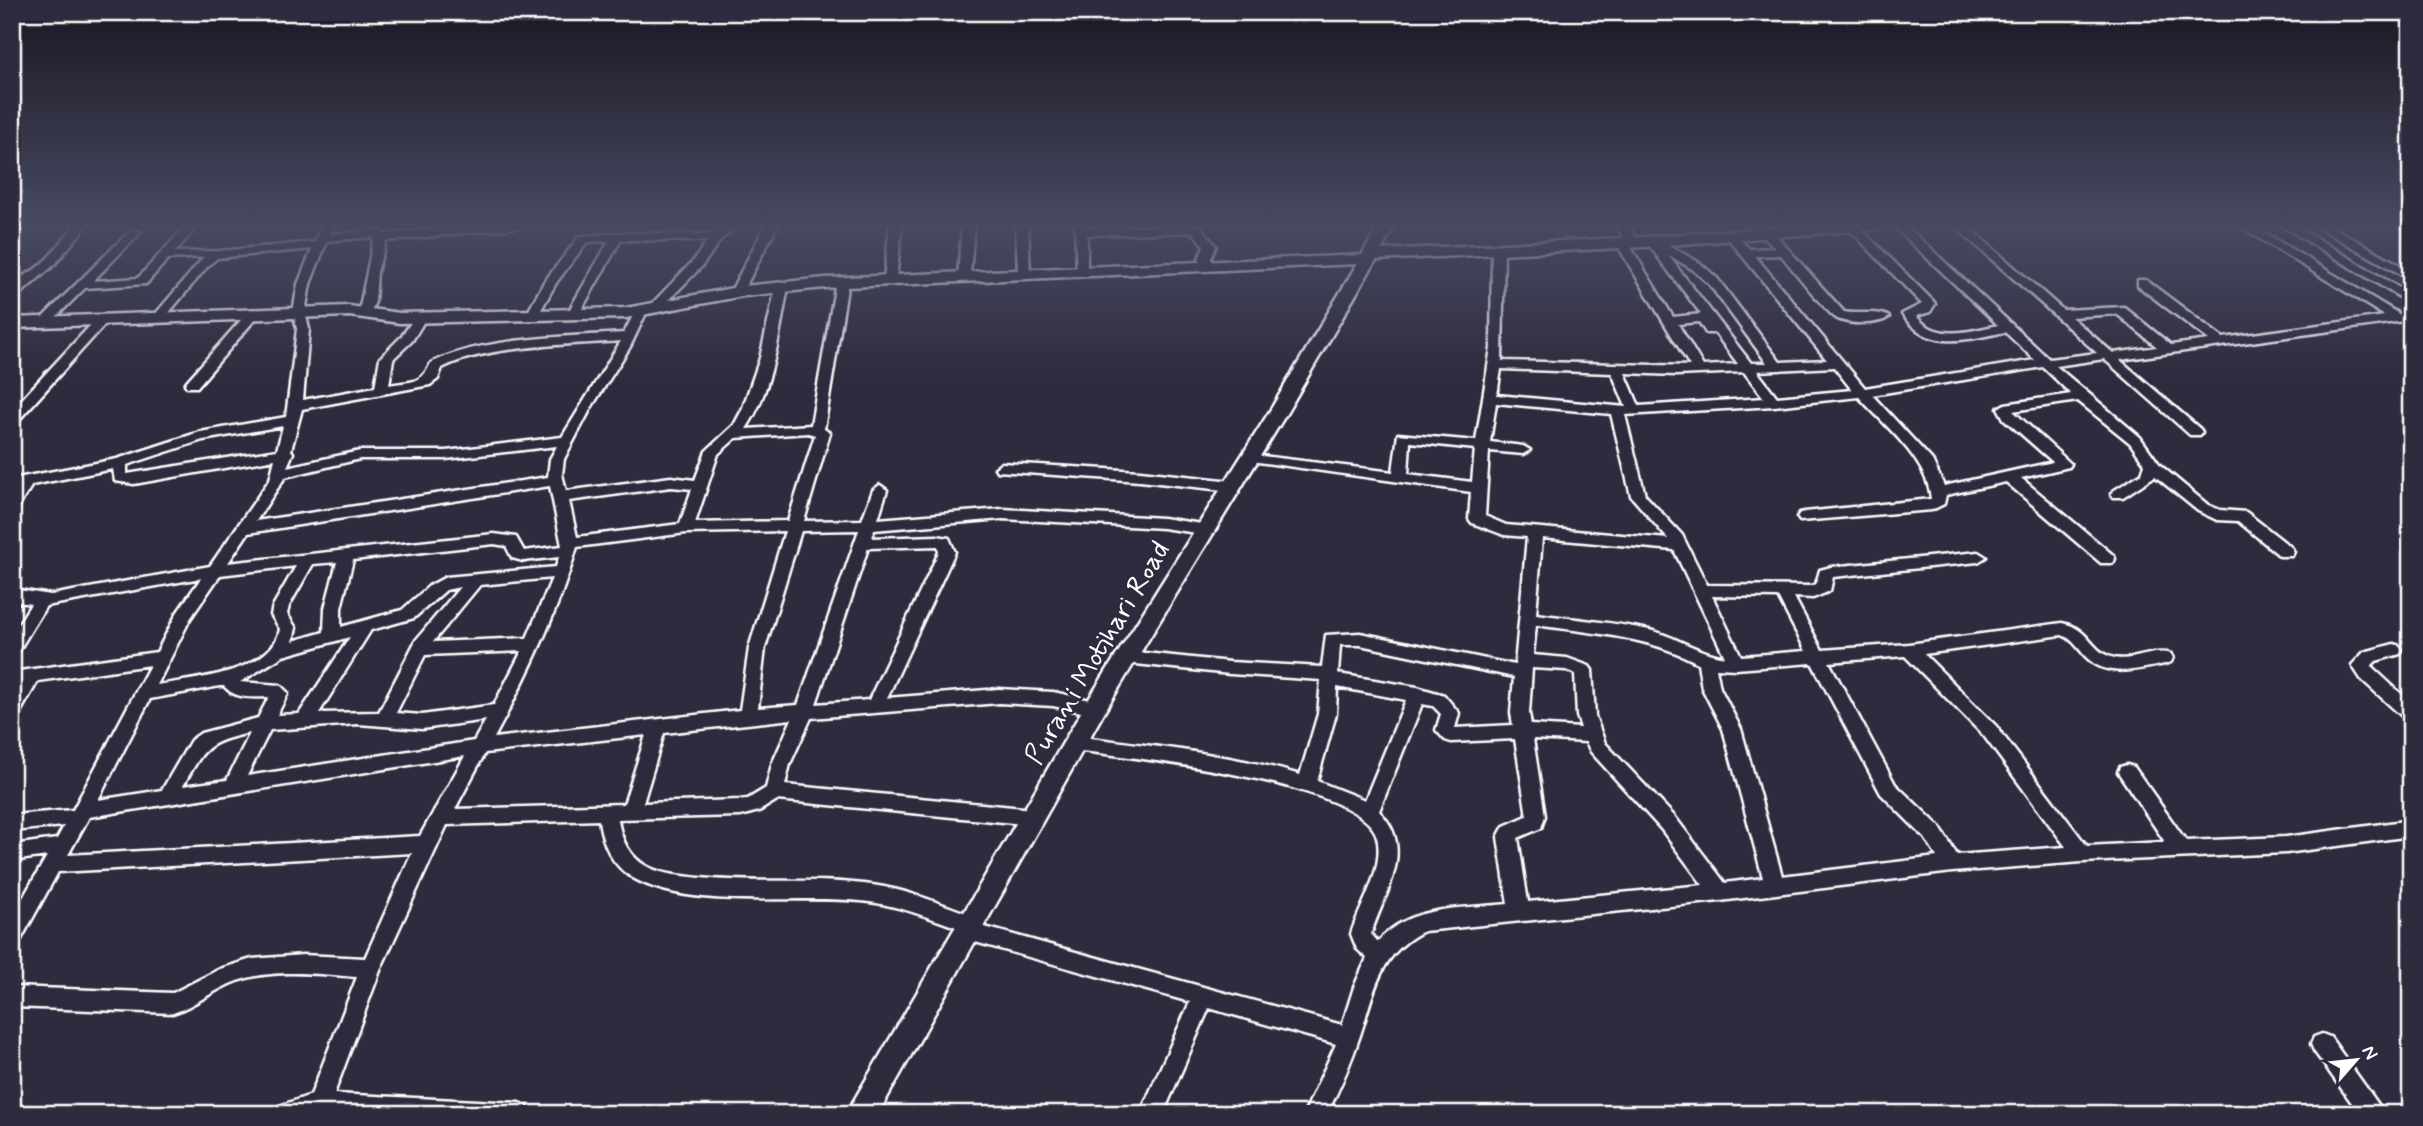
<svg xmlns="http://www.w3.org/2000/svg" width="2423" height="1126" font-family="Mynerve,sans-serif">
	<style>
		.lines { fill: none; stroke-linecap: round; stroke-linejoin: round }
		.street-casing { stroke: #fff; stroke-width: 5 }
		.secondary-casing { stroke: #fff; stroke-width: 5 }
		.street { fill: #2f2a3d; fill-rule: evenodd }
		.secondary { fill: #2f2a3d; fill-rule: evenodd }
		.labels { text-anchor: middle; stroke-width: 5; stroke-linejoin: round; paint-order: stroke }
		.street-label { font-size: 28px; fill: #fff; stroke: #2f2a3d }
	</style>
	<rect width="100%" height="100%" fill="#2f2a3d"/>
	<filter id="ink" filterUnits="userSpaceOnUse"><feTurbulence type="fractalNoise" baseFrequency=".0143" numOctaves="2"/><feDisplacementMap in="SourceGraphic" scale="14" xChannelSelector="R" yChannelSelector="G"/><feConvolveMatrix kernelMatrix="1 2 1 2 8 2 1 2 1" color-interpolation-filters="sRGB"/></filter>
	<g filter="url(#ink)">
		<g class="lines">
			<g class="street-casing">
				<path id="street" d="M13 224H25L12 235Z
					M76 224H88L55 264 12 301V289L15 286 12 287V279C39 276 59 244 76 224Z
					M322 224H334L330 234 379 230 385 234 489 224H531L525 227 386 241 377 272 375 302 369 315 365 316 359 312 374 237 327 241 310 284 305 312 309 329 303 400 375 387 380 358 402 336 416 315H424L426 318 412 341 393 359 389 385C411 381 421 385 431 363 482 337 567 337 624 333L637 308H645L647 311 630 347 591 408 564 459 562 474 566 491 671 477 695 480 706 451 734 425 742 410 760 358 776 287 782 283 788 287C779 333 773 389 746 429L811 425 836 282 842 278 848 282 824 429 830 433 804 521 862 520 873 490 880 485 887 490 878 519 1002 509 1163 518 1208 525 1211 529 1203 534 1163 528 1002 519 874 530 872 538 937 536 949 538 955 552 887 698 999 689 1053 692 1095 701 1101 703 1104 708 1101 713 1095 715 1053 706 999 703 811 718 790 764 785 785 1033 809 1040 811 1042 817 1040 823 1033 825 777 800 759 811 740 816 618 819C621 840 629 857 648 867 663 875 683 876 700 878 757 884 815 877 872 885 909 890 944 905 979 918L981 926 1342 1025 1354 987 1367 958 1357 949 1351 934C1360 905 1385 869 1377 837 1363 782 1128 757 1075 750L1069 748 1066 743 1069 738 1075 736C1150 746 1228 753 1300 775L1318 714 1321 680 1230 674 1126 663 1120 661 1118 657 1120 653 1126 651 1230 662 1322 667 1326 635 1360 633 1515 665 1527 537 1504 535 1472 523 1469 519 1471 492 1251 461 1246 460 1244 457 1246 454 1393 472 1398 434 1476 441 1491 348 1492 249 1498 245 1504 249 1502 361 1690 366 1616 243 1625 240 1616 224H1628L1638 243 1630 246 1673 317 1701 314 1648 244V240L1663 242 1700 263 1717 278 1780 362 1827 360 1726 236 1732 233 1736 234 1749 249 1775 248 1764 236 1757 235 1746 224H1759L1765 230 1772 231 1844 312C1858 315 1879 310 1889 317 1879 325 1848 325 1836 318 1825 311 1791 267 1781 255L1755 256 1865 388 2035 360 2005 332C1965 340 1929 352 1902 314L1922 304 1849 229 1847 227 1851 224 1857 225 1933 301 1935 304 1930 312 1916 316C1937 342 1970 331 1998 325L1891 224H1904L2049 359 2097 353 1952 224H1965L2063 310 2124 307 2171 345 2209 340 2138 286V280H2146L2223 338 2385 316 2236 224H2250L2399 314 2411 312V320L2120 360 2200 429 2202 432 2200 435H2190L2104 359 2056 366 2140 437 2160 465 2208 505 2220 510 2246 512 2292 548 2294 552 2292 556H2280L2238 521 2217 520 2198 511 2155 476 2123 497H2113L2111 494 2113 491 2142 473 2145 464 2130 443 2078 401 2013 411 2071 464 2069 467 2021 478 2113 555 2115 559 2113 563H2101L2006 482 1946 495 1944 504 1932 510 1800 521 1797 517 1800 513 1805 512 1931 499C1928 460 1884 425 1859 397L1774 406 1625 415 1645 495 1682 535 1707 585 1811 586 1816 584 1820 570 1831 567 1978 552 1986 557 1978 562 1833 577 1830 591 1813 598 1794 597 1822 650 1909 644 2062 623C2089 628 2090 650 2111 657 2131 664 2152 648 2171 654L2173 658 2171 662 2165 664C2139 669 2108 679 2086 657 2078 648 2073 639 2062 635L1924 654 1996 726 2087 846 2165 842 2118 772 2120 767 2127 765 2134 767 2186 841 2286 837 2411 820V836L2286 853 2082 862 1952 872 1720 901 1424 931C1375 955 1374 998 1357 1044 1349 1068 1338 1091 1327 1114H1304L1336 1044 1209 1008 1163 1114H1140L1190 1002 968 940 961 937 959 928C927 917 895 904 861 901 795 894 691 911 633 878 612 866 602 843 599 820L447 825 381 968 334 1094 519 1103 527 1106 530 1114H276L279 1106 311 1095 357 977C319 974 274 968 237 981 215 989 196 1005 173 1013L12 1007V987L173 993 220 969 252 959 303 955 365 958 412 853 58 872 19 943 12 946V917L47 856 12 861V845L57 839 64 826 12 831V815L73 810 150 665 38 681 18 716 12 718V695L19 683 12 684V672L157 652 177 613 201 578 46 606 18 652 12 654V634L31 604 12 601V589L51 595 210 566 270 479 275 459 134 484 115 481 113 469 32 485 17 509 12 511V493L15 488 12 489V479L117 459 200 432 286 417 297 329 293 312 298 284 312 249 217 258 207 267 162 321H154L152 318 204 257 168 259 146 284 85 288 49 324H41L39 321 131 230 141 232 93 281 138 278 185 227 189 226 195 229 175 252 219 251 315 242ZM1667 254 1692 269 1709 284 1767 363H1751ZM2117 314 2157 347 2113 353 2071 317ZM1699 322 1706 333H1715L1738 364 1703 366 1678 324ZM621 341 562 437 446 451H360L287 467 293 453 291 450 302 409 430 385 438 379 442 368C487 345 569 345 621 341ZM1834 367 1852 390 1777 397 1757 371ZM2043 367 2071 394 2005 404 1998 408 2004 419 2053 462 1944 486 1932 460 1872 395ZM1501 369 1612 373 1626 407 1497 395ZM1744 372 1764 398 1639 406 1625 373 1676 375ZM1496 403 1611 414 1631 496 1668 539 1506 525 1485 516 1489 451 1523 454 1530 450 1523 446 1490 442ZM283 426 277 450 127 474V465L203 440ZM808 433 815 435 788 521 695 523 718 454 736 438ZM1410 442 1475 449 1472 482 1408 474ZM557 446 550 459 548 477 256 521 285 477 360 459H446ZM550 486 562 546 524 551 516 537 494 534 228 563 248 533ZM671 487 692 489 680 524 577 537 569 501ZM859 530 798 705 758 708 765 648 801 531ZM785 531 749 648 740 710 494 738C527 677 557 615 577 547L686 533ZM1542 538 1674 550 1725 657C1698 653 1675 636 1649 630 1612 622 1574 619 1536 614ZM494 544 506 546 512 558 523 561 559 557 556 567 446 577 429 586 402 610 341 627V608L353 560ZM938 546 939 552 869 700 816 704 868 548ZM337 562 325 608 324 632 293 641 296 628 287 614 289 606 313 564ZM296 566 273 606 271 615 280 629C272 673 193 679 157 685L190 619 220 575ZM552 578 527 638 433 642 480 585ZM460 587 416 640 379 712 319 713 371 630 414 618 446 590ZM1712 596 1778 597 1806 651 1741 656ZM1536 625C1591 633 1648 636 1698 663L1702 688 1723 729 1763 878 1725 883 1675 817 1605 743 1595 716 1592 670 1589 666 1567 658 1533 655ZM350 637 299 714 277 715 288 693 280 685 240 682 283 656ZM1340 645H1360L1514 677 1511 713 1513 725 1455 728 1459 713 1444 695 1417 687 1338 674ZM522 651 494 705 422 715 396 713 425 655ZM1905 656 1984 736 2066 847 1957 855 1939 826 1895 784 1829 662ZM1812 663 1881 794 1925 838 1937 857 1782 876 1741 729 1720 688 1716 668 1736 669ZM1532 668 1566 670 1575 674 1577 716 1581 728 1531 725 1529 713ZM220 686H224C236 700 252 697 269 697L258 718 201 733 191 740 162 790 98 800 150 699ZM1337 687 1406 700 1365 800 1317 781 1336 714ZM1422 704 1433 706 1441 714 1436 730 1445 740 1451 742 1515 739 1527 816 1504 826 1498 837 1508 904C1464 909 1408 904 1378 942L1371 934C1384 893 1417 849 1379 811ZM792 719 772 764 766 788 748 799 740 800 643 803 664 733ZM486 720 474 741 247 776 270 730 358 724 422 729ZM250 733 227 780 183 786C205 747 205 743 250 733ZM646 735 624 804 455 809 485 753ZM1533 739 1586 742 1591 752 1661 829 1703 885 1528 902 1518 838 1541 828 1545 816ZM465 756 420 836 68 855 89 817Z
					M725 224H737L727 235 722 238 702 266 658 311H650L648 308 694 260 707 241 621 240 579 314 573 318 567 314 609 241 587 242 556 283 537 317 533 318 527 314 544 282 579 237 617 233 709 234 719 231Z
					M766 224H778L742 293 740 296H732L730 293Z
					M890 224H902L896 280 890 284 884 280Z
					M962 224H974L970 276 964 280 958 276Z
					M1016 224H1028L1030 274 1024 278 1018 274Z
					M1075 224H1087V228L1200 226 1216 246 1211 258 1213 265 1207 269 1201 265 1199 258 1204 246 1193 232 1087 235V271L1085 274H1077Z
					M2279 224H2293L2411 295V304Z
					M2312 224H2327L2411 271V280Z
					M2395 224 2411 225V233Z
					M253 310 259 314 257 317 197 387H187L185 384 187 381 249 311Z
					M103 315 107 316V322L17 422 12 423V410L99 316Z
					M1002 463 1140 471 1232 481 1239 486 1232 491 1140 481 997 471 995 468Z
					M2394 644 2400 646 2402 650 2400 654 2376 661 2371 666 2411 703V721L2405 719 2361 679 2352 665 2364 652Z
					M2322 1034 2330 1037 2385 1114H2360L2314 1051 2311 1044 2314 1037Z"/>
			</g>
			<g class="secondary-casing">
				<path id="secondary" d="M1380 224H1396L1381 250 1643 237 1817 224H1886L1878 229 1643 247 1376 260 1286 414 1103 714 878 1114H846L1087 702 1268 414 1357 264 825 288 743 296 626 318 400 323 349 316 12 328V318L349 306 400 313 626 308 743 286 825 278 1362 255Z"/>
			</g>
			<use href="#street" class="street"/>
			<use href="#secondary" class="secondary"/>
		</g>
	</g>
	<linearGradient id="sky" x2="0" y2="1"><stop stop-color="#1a1722"/><stop offset="0.59" stop-color="#474a62"/><stop offset="1" stop-color="#474a62" stop-opacity="0"/></linearGradient>
	<rect width="2423" height="382" fill="url(#sky)"/>
	<g class="labels">
		<g class="street-label">
			<text transform="translate(1096 652) rotate(-59)" y="10">Purani Motihari Road</text>
		</g>
	</g>
	<rect width="2423" height="1126" fill="none" stroke="#2f2a3d" stroke-width="42"/>
	<rect x="21" y="21" width="2381" height="1084" fill="none" stroke="#fff" stroke-width="2.5" filter="url(#ink)"/>
	<g transform="translate(2356 1060) rotate(62)" stroke="#2f2a3d" stroke-width="5" paint-order="stroke">
	<path d="M0-5L12 26L0 18L-12 26Z" fill="#ffffff"/>
	<text y="-10" font-size="19" font-weight="bold" text-anchor="middle" fill="#ffffff">N</text>
	</g>
</svg>
